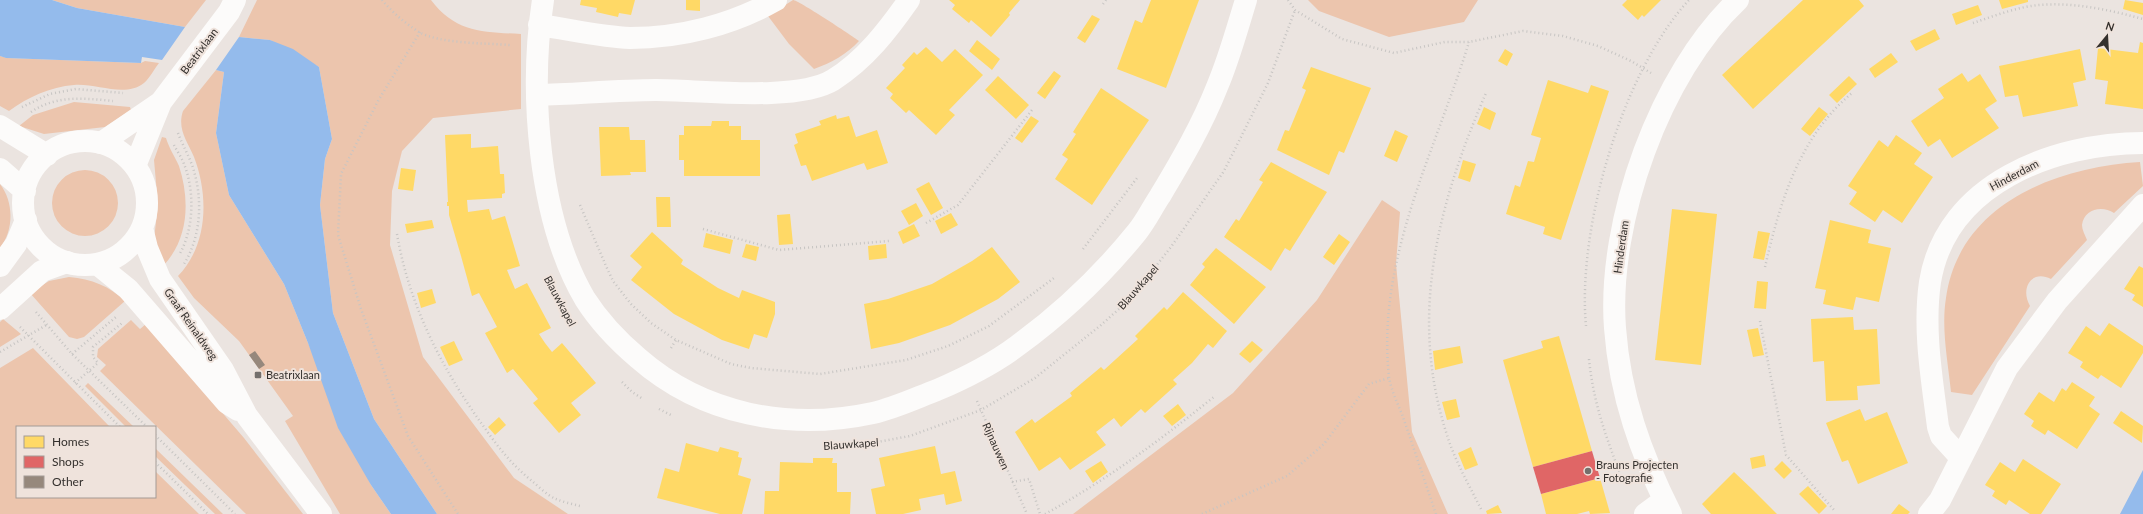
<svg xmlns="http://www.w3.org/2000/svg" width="2143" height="514" font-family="Lato,sans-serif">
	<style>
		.green { fill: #ecc5ad }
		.water { fill: #94bbec }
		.homes { fill: #ffd966 }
		.shops { fill: #e06666 }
		.building { fill: #96887c }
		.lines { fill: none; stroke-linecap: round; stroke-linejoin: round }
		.path { stroke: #c7c5c3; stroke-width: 2.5; stroke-dasharray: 1 3; stroke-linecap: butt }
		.minor { stroke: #fcfbfa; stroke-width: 22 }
		.major { stroke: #fcfbfa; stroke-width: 22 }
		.poi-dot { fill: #746f6c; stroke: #efe3dc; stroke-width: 1.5 }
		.labels { text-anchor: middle; stroke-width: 4; stroke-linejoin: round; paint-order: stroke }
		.street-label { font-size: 11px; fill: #34302d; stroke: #efe3dc }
		.poi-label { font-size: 11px; fill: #34302d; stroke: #efe3dc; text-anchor: start }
	</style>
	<rect width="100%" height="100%" fill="#ebe4e0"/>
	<path class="green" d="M52 0H206L185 27 77 8Z
		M257 0H431C456 33 483 32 521 34V109L433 118 402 151 392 191 390 245 423 357 514 478 568 514H437L374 419 333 313 320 205 325 159 332 139 319 67 270 40 239 37Z
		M793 0C798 0 851 35 859 41 847 54 831 63 814 69L789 44 768 16Z
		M1308 0H1478L1464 22 1389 37 1319 11Z
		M0 56 7 58 141 63 145 61 159 63C154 69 150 78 144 83 125 98 96 83 74 85 50 87 28 97 9 111L0 106Z
		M216 70 224 72 216 133 229 195 284 284 308 343 371 485 391 514H340L285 421 293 416 239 341 194 298 178 276C208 245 209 196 194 157 187 141 177 129 183 111Z
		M74 102 130 107 131 110 105 127 44 134 19 126 33 115Z
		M162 137 166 138C169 148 175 157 179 166 190 200 189 239 163 266L154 239 158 205 154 160Z
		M2140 162 2143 186 2114 213C2102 205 2084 209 2082 225 2082 230 2085 235 2087 240L2051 279C2031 269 2020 289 2030 306L1972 395 1951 392C1948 362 1941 328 1946 298 1959 204 2056 167 2140 162Z
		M52 203a33 33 0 1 1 66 0a33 33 0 1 1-66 0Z
		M0 184C14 202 14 230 0 248Z
		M1382 200 1400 212 1396 264 1412 432 1448 514H1073L1233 393 1317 300Z
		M69 277C92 279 109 286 125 301L84 337 77 339 69 337 30 293 49 281Z
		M3 319 21 334 0 347V322Z
		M131 320 140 329 146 324 244 438 303 514H246L100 371 106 365 97 357 98 349Z
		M33 348 110 427H17V497H155V471L199 514H0V368Z
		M88 383 134 427H126L85 386Z
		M155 448 223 514H215L155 456Z"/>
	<path class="water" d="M0 0H52L77 8 185 27 162 60 142 57 141 63 6 58 0 56Z
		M239 37 270 40 293 49 319 67 332 139 325 159 320 205 333 313 374 419 437 514H391L371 485 338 428 308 343 284 284 229 195 216 133 224 72 216 70Z
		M2143 470V514H2120Z"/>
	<path class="homes" d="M581 0H635L631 15 619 13 618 17 596 12 597 8 580 5Z
		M686 0H700V11L686 10Z
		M949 0H1020L1009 13 1010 15 991 37 971 20 969 23 952 9 955 5Z
		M1151 0H1199L1166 88 1117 69 1135 20 1142 23Z
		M1627 0H1661L1644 17 1642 15 1638 20 1622 5Z
		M1803 0H1859L1864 6 1753 109 1722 75Z
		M1999 0H2028V2L2002 9Z
		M2125 0 2143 3V15L2123 9Z
		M1978 5 1982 15 1956 25 1952 14Z
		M1092 15 1100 19 1085 43 1077 38Z
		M1935 29 1940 39 1916 51 1910 41Z
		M977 40 1000 59 992 70 969 51Z
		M2140 42 2143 43V109L2105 104 2108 81 2095 79 2098 48 2138 53Z
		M926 47 942 62 955 49 983 75 949 110 955 115 936 135 909 110 906 113 890 98 893 94 886 88 905 68 902 65 914 52 917 55Z
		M1505 49 1513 54 1507 66 1498 61Z
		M2080 49 2086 80 2073 83 2078 106 2023 117 2018 95 2005 97 1999 66Z
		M1891 53 1898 62 1875 78 1869 69Z
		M1311 67 1371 88 1344 153 1339 151 1329 175 1277 150 1285 130 1289 131 1306 90 1302 88Z
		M1054 71 1061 76 1045 99 1037 93Z
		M1962 73 1968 82 1980 74 1997 101 1985 109 1999 128 1952 158 1940 139 1928 147 1911 121 1944 98 1938 89Z
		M998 76 1029 105 1016 119 985 90Z
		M1849 76 1857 84 1837 103 1829 95Z
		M1548 80 1588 93 1591 85 1609 91 1561 240 1543 234 1545 227 1506 214 1515 185 1520 187 1528 161 1534 162 1541 138 1531 135Z
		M1101 88 1149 120 1092 205 1055 179 1068 159 1062 155 1076 134 1073 132Z
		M1484 107 1496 113 1490 130 1477 124Z
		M1819 107 1828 114 1810 136 1801 129Z
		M836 115 837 119 849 116 856 137 877 130 888 163 867 170 864 163 812 181 806 165 801 166 794 145 798 143 795 134 821 125 819 121Z
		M1031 116 1039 121 1022 143 1015 138Z
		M712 121H729V126H741V140H760V176H684V160H679V135H684V126H711Z
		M599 127H629L630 140H645L646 172H630L631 175 601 176Z
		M1395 130 1408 136 1397 162 1384 156Z
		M471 134V148L498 146 500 174H504L505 193 502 194V198L467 200 468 212 489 209 492 220 505 216 520 266 507 270 515 289 527 283 551 328 539 334 545 343 552 352 562 343 596 383 571 403 581 415 559 433 533 403 538 399 513 369 507 373 485 333 497 327 479 293 472 296 461 256 449 215V206H447V202H448L445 135Z
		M1896 135 1922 153 1914 164 1933 177 1902 223 1883 210 1875 222 1849 204 1857 192 1848 186 1879 140 1888 147Z
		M1463 160 1476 164 1470 182 1458 178Z
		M1271 162 1327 192 1290 251 1285 248 1271 271 1224 237 1236 219 1239 221 1263 182 1259 180Z
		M401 168 416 170 413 191 398 189Z
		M929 182 943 208 931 215 916 189Z
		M656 197H670L671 227H657Z
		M916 203 923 216 909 225 901 211Z
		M1672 209 1717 214 1701 365 1655 360Z
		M951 213 958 225 941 234 935 221Z
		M790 214 793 244 779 245 777 215Z
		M432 220 434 228 407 233 405 224Z
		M1830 220 1871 230 1868 243 1891 248 1879 302 1856 297 1853 310 1823 304 1826 290 1815 288Z
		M914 224 920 236 903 244 898 232Z
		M1758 231 1770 233 1764 260 1753 258Z
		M652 232 683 260 681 264 718 288 739 298 742 290 775 302V314L767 338 754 334 749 349 722 340 674 314 631 280 642 267 630 256Z
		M706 233 733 240 730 254 703 247Z
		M1339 234 1350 242 1334 265 1323 257Z
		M746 244 759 247 756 261 742 257Z
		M886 244 887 258 869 260 868 246Z
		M992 247 1020 282 998 299 950 325 899 343 871 349 864 304 888 299 932 284 972 261Z
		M1216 248 1266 287 1234 324 1190 285 1205 267 1202 264Z
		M2139 266 2143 268V307L2132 300 2135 295 2124 289Z
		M1757 281 1768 282 1766 309 1754 308Z
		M432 289 436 303 421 308 417 293Z
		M1183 292 1227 331 1213 348 1208 344 1192 363 1173 380 1177 384 1145 413 1141 409 1121 427 1114 418 1096 432 1106 445 1070 470 1060 457 1039 471 1015 432 1032 419 1035 423 1072 396 1070 393 1101 367 1104 370 1138 339 1135 336 1164 307 1167 310Z
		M1853 317 1854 330 1877 329 1880 384 1857 386 1858 400 1826 401 1824 361 1813 362 1811 319Z
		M2109 323 2143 346V353L2121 388 2101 375 2098 379 2080 367 2083 362 2068 353 2086 326 2100 336Z
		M1758 328 1764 355 1753 357 1747 330Z
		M1559 336 1592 451 1533 467 1503 360 1543 348 1541 341Z
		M454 341 463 360 449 366 440 347Z
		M1252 341 1263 350 1250 363 1239 354Z
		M1460 346 1463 363 1435 370 1433 351Z
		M2072 382 2095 397 2089 406 2100 414 2077 449 2048 430 2045 435 2031 426 2034 421 2024 414 2039 392 2054 402 2062 388 2066 391Z
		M1456 399 1460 417 1447 420 1442 402Z
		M1178 404 1186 415 1172 426 1163 416Z
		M1860 409 1865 421 1887 412 1908 463 1858 484 1848 460 1842 462 1826 423Z
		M2121 411 2143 426 2142 443 2113 423Z
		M499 417 506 425 495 435 488 427Z
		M686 443 718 452 720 447 739 452 738 457 742 458 738 475 751 479 742 514H720L657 498 665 468 679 472Z
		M935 446 941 474 955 471 962 501 946 505 944 494 919 499 921 510 903 514H876L871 489 885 486 879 458Z
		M1471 447 1478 465 1465 470 1458 453Z
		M1764 455 1766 466 1752 469 1750 458Z
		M813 458H833L832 463H837V492H851L850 514H764L765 491H779L780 462 813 463Z
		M2023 459 2061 484 2041 514H2030L2009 500 2006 505 1992 496 1995 491 1985 485 2000 462 2015 472Z
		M1101 461 1108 472 1093 483 1085 471Z
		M1782 461 1792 471 1784 479 1774 469Z
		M1734 472 1753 490 1777 514H1711L1702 504Z
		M1600 478 1610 513 1590 514 1589 511 1577 514H1546L1541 494Z
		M1808 486 1827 506 1819 514 1799 494Z
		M1899 504 1910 512 1908 514H1891Z
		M1498 505 1502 513 1487 514 1486 511Z"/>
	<path class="shops" d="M1592 451 1600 478 1541 494 1533 467Z"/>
	<path class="building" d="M255 351 265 365 259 369 249 355Z"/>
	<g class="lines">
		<path class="path" d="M382 0C392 12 406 24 419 32 440 44 486 43 510 45
			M1288 0 1295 10 1342 39 1394 53 1445 42H1469L1523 31 1563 36 1598 46 1631 61 1651 73
			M1103 4 1106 0
			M1973 23C1994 16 2017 7 2039 5 2074 2 2110 10 2143 19
			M420 32 378 101 341 174 338 235 361 309 408 436 458 514
			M22 107 50 94 76 89 123 93
			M31 112C56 95 84 98 113 101
			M178 133C182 144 188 154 192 165 203 196 202 235 184 264
			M174 145C177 151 182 158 184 164 195 191 194 230 179 255
			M580 205 606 266 613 281 631 304 651 323 676 340 731 364 751 368 820 374 906 360 948 346 989 326 1054 278
			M926 223 958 205 1032 110
			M703 229 779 250 889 241
			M397 234C409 305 442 369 484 427 498 447 512 465 532 481 539 487 548 496 556 499 563 502 572 504 580 506
			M1083 249 1137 178
			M1765 267C1780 202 1799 137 1852 93
			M36 312 72 354 147 427
			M1760 321 1786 455 1834 510
			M1586 326C1577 229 1622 72 1689 0
			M20 327 120 427
			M671 348 676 340
			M0 352 48 324
			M72 354 116 317
			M1589 359C1593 400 1605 435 1620 473
			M622 382 632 392 643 399
			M75 383 98 363 93 357V347L122 323
			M977 401 1027 514
			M659 409 671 415
			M155 435 235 514
			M861 445 910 436 981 410 1035 378 1101 325 1129 300 1171 247 1224 171 1268 83 1295 10
			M155 462 208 514
			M1012 482 1029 479 1040 514
			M1481 509C1469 485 1455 461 1447 435 1408 316 1438 204 1486 93
			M1045 514C1108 479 1159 441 1215 396
			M1202 514 1287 476 1324 444 1369 384 1389 378
			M1436 514C1425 482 1414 449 1403 417 1398 404 1391 390 1389 377 1376 259 1436 150 1469 42"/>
		<path class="minor" d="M543 0C529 91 538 219 585 299 599 321 618 341 638 358 703 415 790 431 873 413 895 408 916 398 937 390 965 378 993 364 1017 346 1061 314 1103 274 1137 232 1146 221 1152 208 1160 196 1181 161 1202 125 1217 87 1229 59 1237 29 1246 0
			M539 25C568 29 602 37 630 38 680 38 732 25 776 0
			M538 95C577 94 617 90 656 90 700 90 797 102 833 80 865 60 888 30 909 0
			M101 143 161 102
			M135 166 161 102 229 12 235 0
			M0 266 16 244 26 220
			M0 309 42 271 67 262
			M1961 458 1941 436 1938 427C1932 379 1923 330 1930 282 1946 183 2055 143 2143 143
			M1645 514 1664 500
			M1671 514C1641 454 1620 396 1615 328 1607 222 1660 73 1738 0
			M1929 514 1940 500 2007 368 2057 301 2143 205"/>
		<path class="major" d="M0 126 47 155
			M23 203a62 62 0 1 1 124 0a62 62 0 1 1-124 0Z
			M0 169 25 191
			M142 228 147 248 160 279 223 370 247 416 321 514
			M97 264 128 289 227 403 238 410"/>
	</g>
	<g class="poi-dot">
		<rect x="254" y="371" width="8" height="8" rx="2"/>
		<circle cx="1588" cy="471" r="4"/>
	</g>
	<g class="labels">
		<g class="street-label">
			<text transform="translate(199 51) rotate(-53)" y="4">Beatrixlaan</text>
			<text transform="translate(2014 175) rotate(-28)" y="4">Hinderdam</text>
			<text transform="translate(1621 247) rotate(-82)" y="4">Hinderdam</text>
			<text transform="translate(1138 287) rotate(-49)" y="4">Blauwkapel</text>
			<text transform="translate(560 301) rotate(62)" y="4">Blauwkapel</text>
			<text transform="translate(191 324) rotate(55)" y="4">Graaf Reinaldweg</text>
			<text transform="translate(851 444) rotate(-4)" y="4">Blauwkapel</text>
			<text transform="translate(996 446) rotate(66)" y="4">Rijnauwen</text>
		</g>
		<g class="poi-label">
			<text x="266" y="379">Beatrixlaan</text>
			<text x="1596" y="469">Brauns Projecten<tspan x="1596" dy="13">- Fotografie</tspan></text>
		</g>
	</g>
	<rect x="16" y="426" width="140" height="72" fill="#efe3dc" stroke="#a49b96"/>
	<rect x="24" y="436" width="20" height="12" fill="#ffd966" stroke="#a49b96"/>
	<text x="52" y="446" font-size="12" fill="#34302d">Homes</text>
	<rect x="24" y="456" width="20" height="12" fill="#e06666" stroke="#a49b96"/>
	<text x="52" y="466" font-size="12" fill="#34302d">Shops</text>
	<rect x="24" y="476" width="20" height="12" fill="#96887c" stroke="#a49b96"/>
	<text x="52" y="486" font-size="12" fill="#34302d">Other</text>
	<g transform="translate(2107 36) rotate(18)" stroke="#efe3dc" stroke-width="3" paint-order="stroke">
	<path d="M0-3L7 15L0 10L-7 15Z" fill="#34302d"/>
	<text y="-6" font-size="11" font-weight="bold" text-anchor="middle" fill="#34302d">N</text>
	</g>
</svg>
